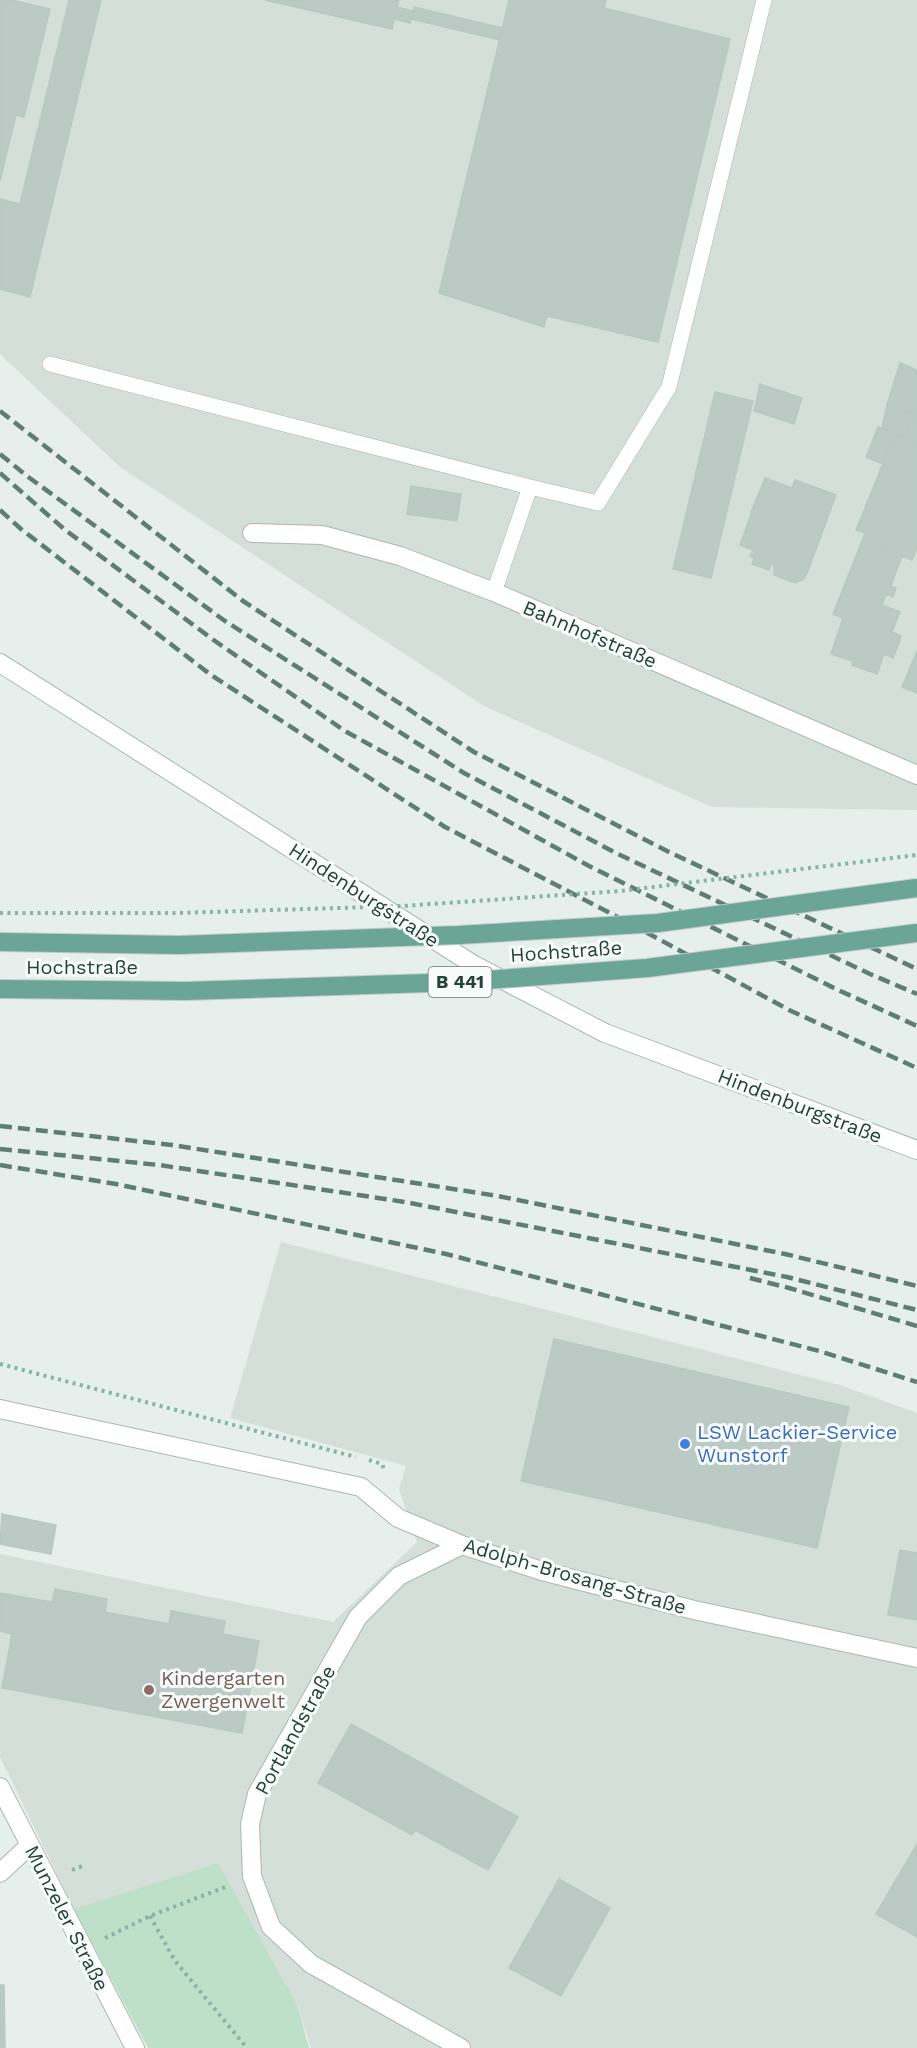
<svg xmlns="http://www.w3.org/2000/svg" width="917" height="2048" font-family="'Work Sans',sans-serif">
	<style>
		.built { fill: #d4dfda }
		.green { fill: #bfe0c8 }
		.building { fill: #bbcac4; stroke: #b8c9c2; stroke-width: 1.5 }
		.lines { fill: none; stroke-linecap: round; stroke-linejoin: round }
		.service-casing { stroke: #a8b8b2; stroke-width: 16 }
		.minor-casing { stroke: #a8b8b2; stroke-width: 20 }
		.path { stroke: #86b3a5; stroke-width: 4; stroke-dasharray: 3 4.5; stroke-linecap: butt }
		.service { stroke: #fff; stroke-width: 15 }
		.minor { stroke: #fff; stroke-width: 18 }
		.rail { stroke: #5f7d75; stroke-width: 4.5; stroke-dasharray: 12 6; stroke-linecap: butt }
		.primary-bridge-casing { stroke: #c2cac8; stroke-width: 20; stroke-linecap: butt }
		.path-bridge { stroke: #86b3a5; stroke-width: 4; stroke-dasharray: 3 4.5; stroke-linecap: butt }
		.primary-bridge { stroke: #6aa596; stroke-width: 18 }
		.shop-dot { fill: #3f7fe0; stroke: #f7fbf9; stroke-width: 2 }
		.education-dot { fill: #8d6e63; stroke: #f7fbf9; stroke-width: 2 }
		.labels { text-anchor: middle; stroke-width: 6; stroke-linejoin: round; paint-order: stroke }
		.shield { fill: #f7fbf9; stroke: #637a73; stroke-width: 1.5 }
		.shield-label { font-size: 18px; font-weight: bold; fill: #24423a }
		.street-label { font-size: 20px; fill: #24423a; stroke: #f7fbf9 }
		.shop-label { font-size: 20px; fill: #366cbe; stroke: #f7fbf9; text-anchor: start }
		.education-label { font-size: 20px; fill: #785e54; stroke: #f7fbf9; text-anchor: start }
	</style>
	<rect width="100%" height="100%" fill="#e6efeb"/>
	<path class="built" d="M0 0H917V810L712 807 484 706 120 467 0 354Z
		M281 1242 840 1385 917 1413V2048H311L297 2004 218 1864 74 1909 0 1757V1554L333 1622 417 1542 399 1489 406 1466 230 1418Z"/>
	<path class="green" d="M218 1863 297 2004 309 2048H148L74 1909Z"/>
	<path class="building" d="M0 0H12L50 9 24 117 16 115 0 181Z
		M69 0H101L30 297 0 289V199L20 204Z
		M265 0H399L397 7 413 11 410 23 394 19 392 29Z
		M509 0H606L604 8 730 39 658 342 547 316 544 327 439 293Z
		M414 7 503 28 500 40 411 19Z
		M900 363 917 370V443L905 438 914 415 887 405Z
		M760 384 802 398 794 424 754 411Z
		M715 392 753 401 711 578 673 569Z
		M887 405 914 415 905 438 882 428Z
		M878 427 895 434 883 464 866 457Z
		M895 434 917 443V548L912 560 862 541 865 533 856 530Z
		M765 478 792 488 795 480 836 495 808 571 804 579 795 583 774 575V565L771 564 769 570 752 564 754 558 750 556 753 550 740 545 752 512H751Z
		M411 486 461 494 457 521 407 514Z
		M862 541 902 556 891 586 896 588 893 597 886 594 882 605 900 612 892 632 901 636 899 643 893 658 884 654 877 674 852 665 853 661 831 654 843 618 833 614Z
		M917 651V693L902 687Z
		M554 1339 849 1407 817 1548 521 1481Z
		M2 1514 56 1525 51 1554 0 1544Z
		M900 1550 917 1553V1620L888 1615Z
		M55 1589 107 1599 105 1612 169 1624 171 1611 225 1621 223 1634 259 1641 242 1733 2 1688 12 1634 0 1631V1593L52 1602Z
		M351 1724 518 1817 488 1870 415 1830 412 1835 318 1783Z
		M917 1844V1937L876 1914Z
		M559 1879 610 1908 561 1996 509 1968Z
		M0 1985H4L5 2048H0Z"/>
	<g class="lines">
		<g class="service-casing">
			<path id="service" d="M50 364 530 487
				M494 592 530 487 598 503 669 387 764 0"/>
		</g>
		<g class="minor-casing">
			<path id="minor" d="M252 533 322 535 400 556 494 592 917 775
				M0 663 474 965 605 1033 917 1150
				M0 1409 361 1487 398 1518 462 1545 542 1571 694 1610 917 1658
				M0 1787 135 2048
				M0 1873 30 1845
				M461 2048 311 1964 271 1927 252 1876 250 1824 257 1794 358 1617 399 1576 462 1545"/>
		</g>
		<path class="path" d="M0 1364 356 1457
			M369 1460 382 1464 385 1472
			M72 1870 85 1865
			M150 1916 175 1961 247 2048
			M105 1938 150 1916 228 1886"/>
		<use href="#service" class="service"/>
		<use href="#minor" class="minor"/>
		<path class="rail" d="M0 411 243 601 474 752 667 851 917 969
			M0 454 27 476 225 621 464 773 616 853 870 974 917 994
			M0 473 64 529 215 641 345 731 589 866 836 989 917 1026
			M0 510 21 529 211 675 445 827 631 924 789 1010 917 1068
			M0 1126 172 1145 498 1196 785 1254 917 1286
			M0 1149 159 1165 405 1202 787 1277 917 1310
			M0 1165 116 1184 446 1254 819 1351 917 1382
			M750 1278 789 1288 917 1326"/>
		<g class="primary-bridge-casing">
			<path id="primary-bridge" d="M0 942 179 945 459 935 658 923 917 888
				M0 989 186 991 459 982 647 968 917 933"/>
		</g>
		<path class="path-bridge" d="M0 913H176L403 906 620 891 917 855"/>
		<use href="#primary-bridge" class="primary-bridge"/>
	</g>
	<circle class="shop-dot" cx="685" cy="1444" r="6"/>
	<circle class="education-dot" cx="149" cy="1690" r="6"/>
	<g class="labels">
		<rect class="shield" x="428.5" y="967" width="63" height="30" rx="4.5"/>
		<g class="shield-label">
			<text x="460" y="988">B 441</text>
		</g>
		<g class="street-label">
			<text transform="translate(590 634) rotate(23)" y="7">Bahnhofstraße</text>
			<text transform="translate(364 895) rotate(33)" y="7">Hindenburgstraße</text>
			<text transform="translate(566 951) rotate(-4)" y="7">Hochstraße</text>
			<text x="82" y="974">Hochstraße</text>
			<text transform="translate(800 1106) rotate(21)" y="7">Hindenburgstraße</text>
			<text transform="translate(575 1576) rotate(16)" y="7">Adolph-Brosang-Straße</text>
			<text transform="translate(295 1730) rotate(-61)" y="7">Portlandstraße</text>
			<text transform="translate(67 1918) rotate(63)" y="7">Munzeler Straße</text>
		</g>
		<g class="shop-label">
			<text x="697" y="1439">LSW Lackier-Service<tspan x="697" dy="23">Wunstorf</tspan></text>
		</g>
		<g class="education-label">
			<text x="161" y="1685">Kindergarten<tspan x="161" dy="23">Zwergenwelt</tspan></text>
		</g>
	</g>
</svg>
